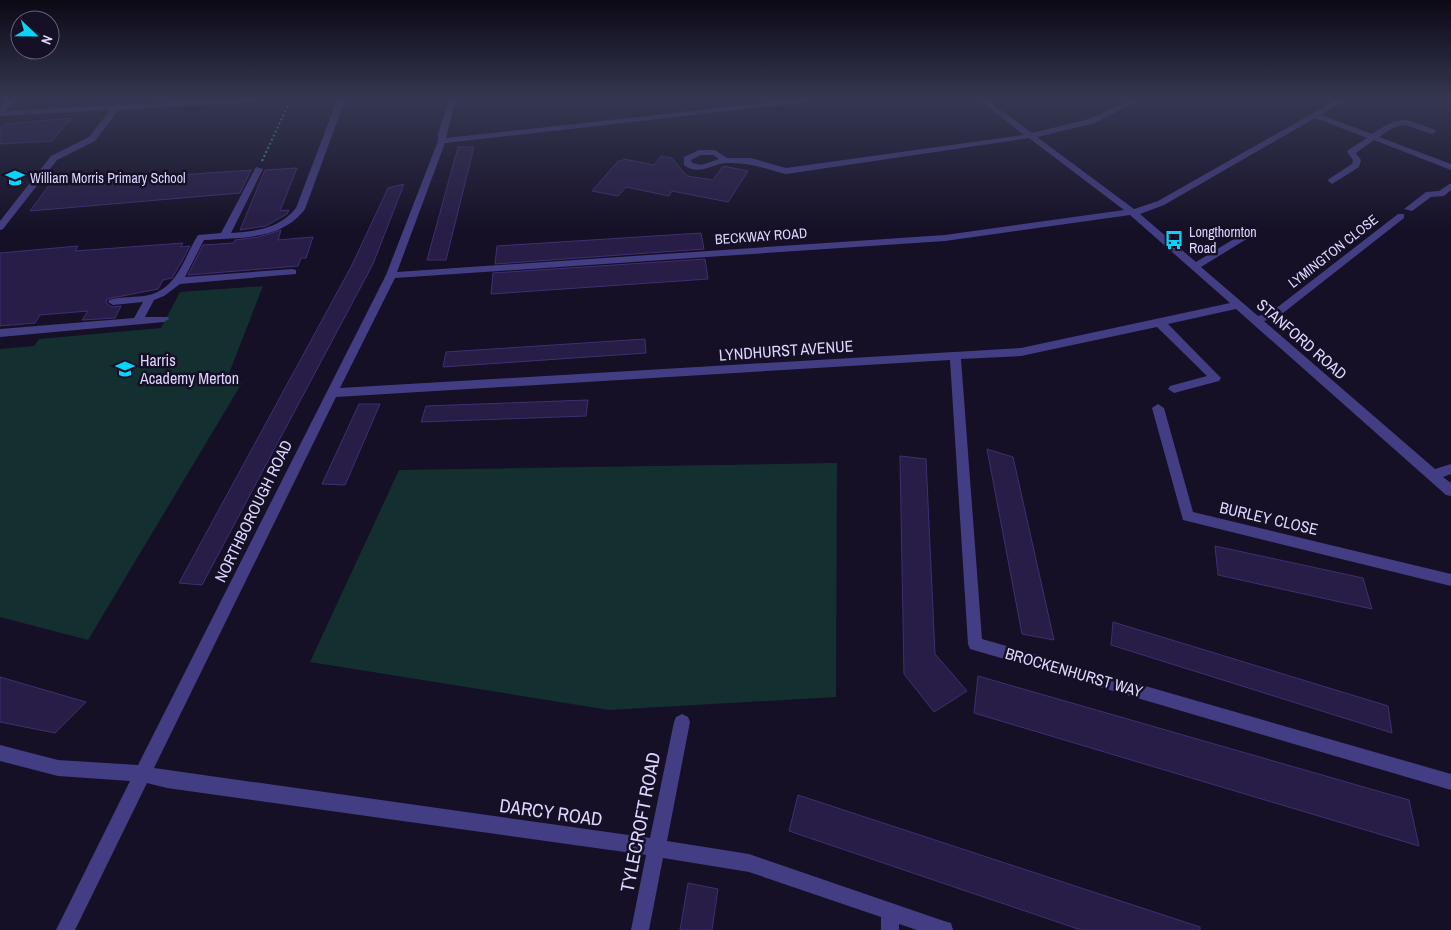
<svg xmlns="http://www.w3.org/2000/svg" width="1451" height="930" font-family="'Archivo Narrow',sans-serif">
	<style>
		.green { fill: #132f30 }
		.building { fill: #271d46; stroke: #402f71 }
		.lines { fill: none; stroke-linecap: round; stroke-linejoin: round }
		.path { stroke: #33b5b3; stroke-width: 2; stroke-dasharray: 2 2.5; stroke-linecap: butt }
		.minor { fill: #433d83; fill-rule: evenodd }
		.labels { text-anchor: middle; stroke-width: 5; stroke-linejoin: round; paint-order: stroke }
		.far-poi-label { font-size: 14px; fill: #ddd6fe; stroke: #151026; text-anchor: start }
		.far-street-label { font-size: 14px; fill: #ddd6fe; stroke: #151026 }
		.street-label { font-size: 16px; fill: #ddd6fe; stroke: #151026 }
		.poi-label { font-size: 16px; fill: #ddd6fe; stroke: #151026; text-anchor: start }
		.near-street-label { font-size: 19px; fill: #ddd6fe; stroke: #151026 }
	</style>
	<rect width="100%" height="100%" fill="#151026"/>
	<path class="green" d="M263 286 226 381 242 383 88 640 0 617V349L34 346 39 339 161 328 180 292Z
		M837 463 836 697 609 710 310 662 399 470Z"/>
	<path class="building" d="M71 118 52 141 0 144V129L5 124Z
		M458 147H474L446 260H427Z
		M661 156 672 158 687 176 713 180 723 166 748 171 728 202 672 191 669 196 626 187 618 196 592 191 618 161H622L624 159 654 165Z
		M297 168 280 211 289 210 287 214 266 226 240 230 265 170Z
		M251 170 240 193 30 211 50 184Z
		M404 184 373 264 202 585 179 583 352 265 388 188Z
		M281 230 278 240 313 237 306 258H301L298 266 188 275 203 245 234 243 235 240 259 237Z
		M701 233 704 249 495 264 497 246Z
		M183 243 181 247 190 246 182 261 172 278 163 280 158 289 107 299 106 303 112 307 121 306 115 318 82 320 88 311 40 315 35 323 0 326V253L78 246 75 251Z
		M705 259 708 279 491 294 493 273Z
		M645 339 646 353 443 367 446 352Z
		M588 400 586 416 421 422 426 406Z
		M359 404H380L345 485 322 484Z
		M987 449 1013 457 1054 640 1022 634Z
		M900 456 926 459 935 654 967 691 934 712 904 674Z
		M1215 546 1363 578 1372 609 1218 575Z
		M1113 622 1388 706 1392 733 1111 645Z
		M978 676 1409 800 1419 846 974 713Z
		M0 677 86 702 55 733 0 722Z
		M798 795 1200 927V930H1081L789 831Z
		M688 883 718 889 712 930H680Z"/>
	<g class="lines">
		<path class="path" d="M262 161 289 103"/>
		<path class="minor" d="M7 100H15L4 111 220 100H257L253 102 119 110 95 141 57 160 3 229 0 230V221L51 156 89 137 110 110 0 116V107Z
			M337 100H345L305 209C281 241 240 237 204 240L185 277 292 269 296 270V274L180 284 164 296 154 300 145 317H168L169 319 164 322 0 337V329L134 318 143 302 113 305 108 302 109 300C122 296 136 298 149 295 178 288 184 257 198 235L221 233 256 167 263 169 231 233C256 231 279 229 296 208Z
			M449 100H456L446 138 792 100H812L808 102 445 143 397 272 945 235 1124 210 1029 138 786 174C766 169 749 162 728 163 712 163 699 177 684 165V157L699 150H715L727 158H751L786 168 1024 135 980 100H987L1032 133 1089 119 1132 100H1140L1095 123 1037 137 1134 209 1158 201 1336 100H1345L1321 115 1372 134C1401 115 1403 118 1435 130L1436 132 1432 134C1403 126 1406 118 1379 137L1451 164V170L1374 140 1356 153 1361 160 1359 167 1332 184 1328 181 1329 179 1352 164 1353 160 1347 152 1348 150 1367 138 1315 118 1164 205 1140 214 1196 262 1252 228H1258V232L1201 267 1258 316 1270 313 1398 214H1404V218L1278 317 1264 321 1435 469 1451 464V474L1443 477 1451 483V496L1446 495 1236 309 1168 324 1221 378 1219 381 1174 393 1168 389 1170 386 1207 376 1157 327 1021 356 961 359 982 639 1451 774V790L970 649 968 644 950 360 336 397 154 768 650 838 674 722 676 717 682 714 688 717 690 722 667 841 749 854 944 921 951 923 953 930H917L899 924V930H881V917L749 872 663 858 649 930H631L646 855 167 788 147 783 75 930H56L130 781 58 776 0 761V745L58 760 138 765 386 275 438 141V134ZM701 155H713L719 159 701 165 692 163 691 160ZM1130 215 1230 303 1021 348 340 388 395 278 945 241Z
			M1451 183V190L1444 196 1431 197 1412 211 1404 209 1426 192 1439 191Z
			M1158 404 1164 408 1193 512 1451 574V586L1183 520 1152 408Z"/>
	</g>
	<linearGradient id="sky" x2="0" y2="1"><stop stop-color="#0c0915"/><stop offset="0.43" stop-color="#353752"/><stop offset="1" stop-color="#353752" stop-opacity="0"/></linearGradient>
	<rect width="1451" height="230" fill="url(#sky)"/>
	<defs>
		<g id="school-bare" transform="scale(1.5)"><path d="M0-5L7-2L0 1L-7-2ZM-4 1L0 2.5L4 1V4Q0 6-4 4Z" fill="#09d3f7" stroke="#151026" stroke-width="2.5" paint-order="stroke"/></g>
		<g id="bus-bare" transform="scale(1.5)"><path d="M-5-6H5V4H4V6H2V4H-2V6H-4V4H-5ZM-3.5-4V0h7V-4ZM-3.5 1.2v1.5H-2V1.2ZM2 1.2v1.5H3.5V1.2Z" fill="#09d3f7" stroke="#151026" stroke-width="2.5" paint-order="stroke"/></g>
	</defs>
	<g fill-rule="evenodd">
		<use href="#school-bare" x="15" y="178"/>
		<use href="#bus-bare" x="1174" y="240"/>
		<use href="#school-bare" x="125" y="369"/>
	</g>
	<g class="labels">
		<g class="far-poi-label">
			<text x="30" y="183">William Morris Primary School</text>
			<text x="1189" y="237">Longthornton<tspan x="1189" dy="16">Road</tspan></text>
		</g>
		<g class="far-street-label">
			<text transform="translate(761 236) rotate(-4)" y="5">BECKWAY ROAD</text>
			<text transform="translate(1333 251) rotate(-38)" y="5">LYMINGTON CLOSE</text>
		</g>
		<g class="street-label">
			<text transform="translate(1302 339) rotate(41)" y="6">STANFORD ROAD</text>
			<text transform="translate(786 350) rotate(-4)" y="6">LYNDHURST AVENUE</text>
			<text transform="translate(253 511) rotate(-64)" y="6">NORTHBOROUGH ROAD</text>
			<text transform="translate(1269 518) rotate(13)" y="6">BURLEY CLOSE</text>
			<text transform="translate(1074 672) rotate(16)" y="6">BROCKENHURST WAY</text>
		</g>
		<g class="poi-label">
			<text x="140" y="366">Harris<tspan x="140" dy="18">Academy Merton</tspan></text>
		</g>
		<g class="near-street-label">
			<text transform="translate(551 812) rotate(8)" y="7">DARCY ROAD</text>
			<text transform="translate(640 822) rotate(-79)" y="7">TYLECROFT ROAD</text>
		</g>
	</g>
	<g transform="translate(35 35) rotate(112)"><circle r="24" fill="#151026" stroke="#655f7c"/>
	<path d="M0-4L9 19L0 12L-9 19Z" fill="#09d3f7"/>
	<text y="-8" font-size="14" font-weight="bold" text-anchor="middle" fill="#ddd6fe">N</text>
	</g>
</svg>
